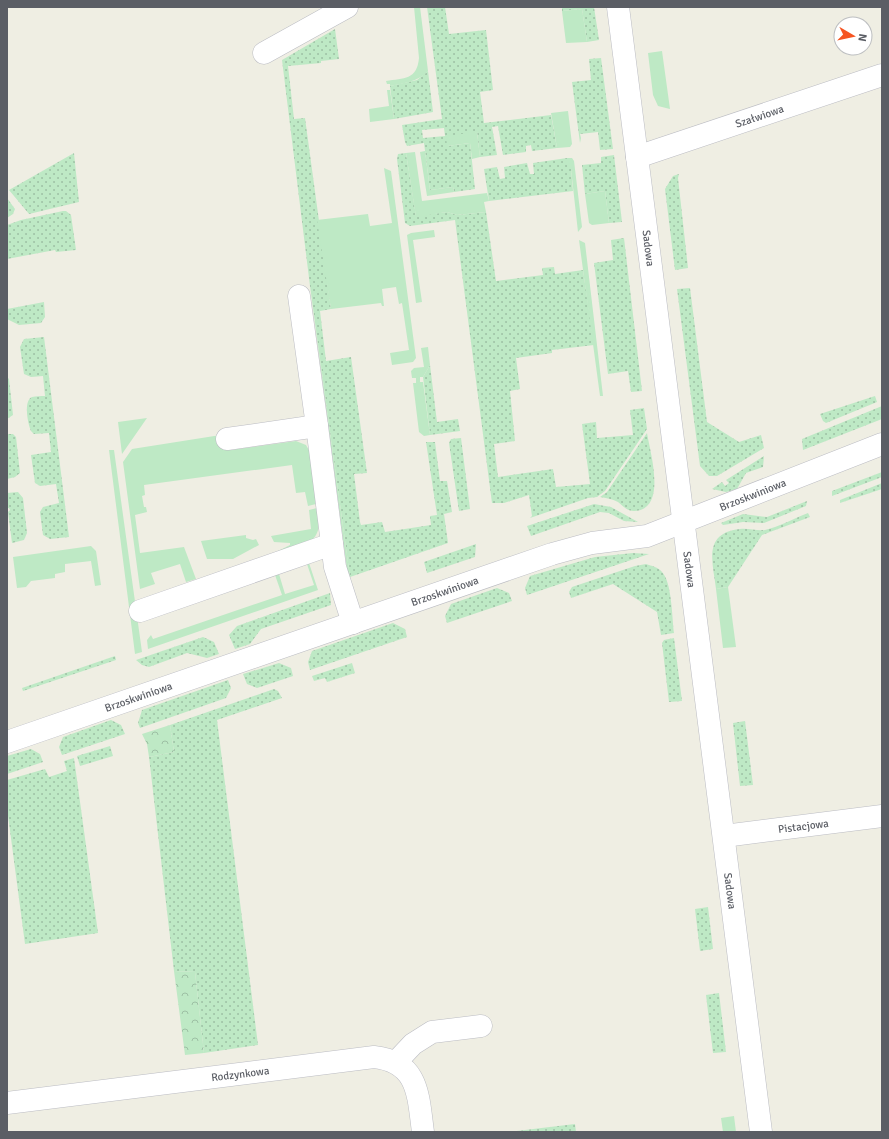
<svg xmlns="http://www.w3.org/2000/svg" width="889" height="1139" font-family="Signika,sans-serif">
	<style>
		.grass { fill: url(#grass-dots); fill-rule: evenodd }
		.forest { fill: url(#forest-crowns) }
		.garden { fill: #bee9c5 }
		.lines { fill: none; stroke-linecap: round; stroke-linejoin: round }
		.street-casing { stroke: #bbbcc3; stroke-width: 23 }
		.street { stroke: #fff; stroke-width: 22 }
		.labels { text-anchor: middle; stroke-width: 3.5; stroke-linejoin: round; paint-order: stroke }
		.street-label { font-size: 11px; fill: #5b5e65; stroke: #fff }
	</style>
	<defs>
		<pattern id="grass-dots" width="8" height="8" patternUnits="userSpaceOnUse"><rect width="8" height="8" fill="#bee9c5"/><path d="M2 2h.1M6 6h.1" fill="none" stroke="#9dc0a4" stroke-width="1.8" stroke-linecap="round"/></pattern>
		<pattern id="forest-crowns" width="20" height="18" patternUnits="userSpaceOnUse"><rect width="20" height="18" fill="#bee9c5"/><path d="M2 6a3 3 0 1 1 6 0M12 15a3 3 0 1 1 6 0" fill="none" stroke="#9dc0a4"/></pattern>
	</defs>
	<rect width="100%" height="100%" fill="#efeee3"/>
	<path class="grass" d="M427 7H445L449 34 486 30 493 90 480 92 484 123 551 115 557 148 532 151 531 145 526 146V152L503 155 498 126 492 127 497 155 480 157 477 132 447 146 470 143 475 189 454 192 453 187 430 190 424 143 407 146 405 142 402 125 442 119ZM444 128 445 136 423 138 422 130Z
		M562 7H594L599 40 587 42 582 9 562 11Z
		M335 29 339 59 321 61V63L288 66 294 119 305 118 331 309 320 311 326 361 351 357 367 473 354 474 360 522 361 525 382 522 385 532 431 525 430 516 437 515 426 442H435L440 481H447L452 512 444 514 448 543 350 577 310 286 282 60Z
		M601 58 613 149 600 150 598 132 580 134 581 138 580 143 572 82 591 80 589 59Z
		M428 71 433 112 394 119 390 86 417 80Z
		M74 153 79 202 29 214 9 190Z
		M406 153 416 216 447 212 457 215 486 212 496 281 543 275 542 268 554 267 555 274 583 270 594 345 552 350V353L516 358 520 389 510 391 515 441 494 444 498 477 553 469 556 487 590 484 582 424 596 422 597 438 633 435 630 410 644 408 647 429 605 491 597 497 588 498 530 518 532 516 529 495 504 503H492L455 220 410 226 405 223 397 159 398 154Z
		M614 155 622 222 609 223 605 191 585 194 582 165 601 163V157Z
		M567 158V169L571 168 573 191 489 201 484 169 497 167 500 179 505 178 504 167 527 163 530 174H534L533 163Z
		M679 174 678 178 688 268 675 270 665 189 673 176Z
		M7 198 15 209 13 214 7 218Z
		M63 211H66L71 215 76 250 56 252 55 250 7 259V225L21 220Z
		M624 238 642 391 631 392 628 371 608 374 594 263 613 260 611 240Z
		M690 288 707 422 739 442 761 435 764 448 717 476H709L700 466 677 289Z
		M44 302 45 317 41 323 19 325 7 319V309Z
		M44 337 69 537 50 539 43 535 40 512 43 507 59 503 56 484 40 486 35 483 31 455 51 452 49 433 34 434 31 431C28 424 23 401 32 397 36 396 41 396 45 396L43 376 31 377 24 374 20 347 24 339Z
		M430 365 437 422 458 419 460 431 430 435 423 377Z
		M7 377 9 379 13 415 7 419Z
		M875 396 877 402 826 423 823 421 820 414Z
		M882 406V419L803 450 802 439Z
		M647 433C650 452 668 510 634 511 627 511 623 506 618 502 612 499 606 498 600 497L607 492Z
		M7 434H13L16 437 20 473 15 477 7 479Z
		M461 438 470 509 459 511 449 443 451 439Z
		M764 456 763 467 746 473 737 489 726 492 712 489 722 482 725 486 729 483 726 480Z
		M882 472V477L832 496V491Z
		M882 483V489L840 503V500Z
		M18 492 23 498 27 533 24 540 12 543 8 512 10 510 9 508H7V493Z
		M807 501 806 506 764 523 743 522 723 525 721 523 743 514 767 517Z
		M594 504 611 507 638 522 624 521 609 513 600 512 531 536 527 526Z
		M808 513 810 517 762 535 728 587 716 589C713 563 702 533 740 529 748 528 757 531 765 530 779 527 795 518 808 513Z
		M476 544 475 557 427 573 424 562Z
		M633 553 649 554 527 595 525 588 530 576 595 557Z
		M646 564C652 566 658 567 662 572 672 582 672 618 674 633L661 635 657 612 613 584 571 598 569 592 572 587 635 566Z
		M497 588 509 593 512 601 447 623 445 616 451 604Z
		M330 593 331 605 261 629 250 644 235 649 229 635 237 626Z
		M393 623 405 629 407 637 310 670 308 662 312 651Z
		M203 637 214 642 219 654 207 658 187 653 149 667 142 665 136 660Z
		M674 638 682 701 669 702 662 643 664 640Z
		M115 656 116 660 23 691 22 688Z
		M279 663 291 668 293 676 257 688 247 684 243 674Z
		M352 663 355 673 327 682 325 678 314 681 312 676Z
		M228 680 231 688 226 698 140 728 138 723 142 710Z
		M274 689 278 691 282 698 217 720 258 1045 204 1053 195 972 174 971 149 757 174 752 170 725Z
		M111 720 121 725 125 734 62 755 59 747 63 737Z
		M745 721 753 785 740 786 733 723Z
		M110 746 113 756 80 766 77 756Z
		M31 749 40 754 43 762 7 774V756Z
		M74 758 98 933 25 944 7 808V780L45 769 49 777 67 771 64 761Z
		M708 907 713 949 700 951 695 909Z
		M719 993 726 1052 713 1053 706 995Z
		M575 1124 576 1132H508Z"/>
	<path class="forest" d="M170 725 174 752 149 757 147 744 142 734Z
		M174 971 195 972 204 1053 185 1055Z"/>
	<path class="garden" d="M414 7H420L428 71C418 82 404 83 390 86V84H387L386 81C404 78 417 80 419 58Z
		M582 9 587 42 566 43 562 11Z
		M662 51 670 109 658 106 653 95 648 53Z
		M387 90H390L394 119 370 122 369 109 389 106Z
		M568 111 572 144 570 147 557 148 551 113Z
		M477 132 480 157 472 159 470 143 447 146 446 136Z
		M425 151 430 190 453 187 454 192 427 196 420 152Z
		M415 152 422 201 487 193 489 201 484 202 486 212 457 215 447 212 416 217 406 153Z
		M567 158H572L574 161 582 227 578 232 571 169H567Z
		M384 168 391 171 416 358 413 362 392 365 390 353 409 350 402 303 399 304 396 287 382 289 384 306H382L381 303 331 309 317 220 368 214 370 226 392 223Z
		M605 191 609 223 592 225 589 223 585 194Z
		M434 230 435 237 413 240 422 302 416 303 407 235 411 233Z
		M579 240 585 243 603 396H600Z
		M310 286 350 577H348Z
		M428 347 430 365 423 377H420V382H423L430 435 424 436 419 432 413 383H416V378H412L411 371 414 368 424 367 421 348Z
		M147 418 122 454 118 422Z
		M227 434 230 450 296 441 306 445 310 452 316 504 308 506 305 492 296 493 292 465 144 485 145 495 142 496 144 507H146L147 512 135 515 140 553 184 547 196 579 186 582 180 564 151 573 155 584 140 589 123 462 132 449Z
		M109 450H114L142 652 135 654Z
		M317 508C318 521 322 530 312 540L276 552 290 545V543L274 542 271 536 311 529 309 510Z
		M246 535V538L253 540 256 539 259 545 233 559H207L201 541Z
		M91 546 96 551 101 585 95 586 91 561 65 564V572L55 574V578L31 581 26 587 17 588 13 557Z
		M309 563 318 590 148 649 147 640 151 635 153 639 282 595 275 575 279 574 285 594 314 585 307 564Z
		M728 587 736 647 723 648 716 589Z
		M734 1116 736 1132H723L721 1118Z"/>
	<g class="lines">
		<g class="street-casing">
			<g id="street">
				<path id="s1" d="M618 7 761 1132"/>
				<path d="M264 53 347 7"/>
				<path id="s2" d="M637 157 882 75"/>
				<path d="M299 296 317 426 335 567 353 623"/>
				<path d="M227 439 317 426"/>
				<path d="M140 611 332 544"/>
				<path id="s3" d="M7 742 552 554 592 543 647 536 882 444"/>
				<path id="s4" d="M724 836 882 816"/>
				<path d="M396 1062 413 1044 432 1032 481 1026"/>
				<path id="s5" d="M7 1103 374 1057C419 1062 418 1095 423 1132"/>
			</g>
		</g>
		<use href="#street" class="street"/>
	</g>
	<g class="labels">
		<g class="street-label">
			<text dy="4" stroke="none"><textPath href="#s2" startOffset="129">Szałwiowa</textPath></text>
			<text dy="4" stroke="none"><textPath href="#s1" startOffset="243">Sadowa</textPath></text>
			<text dy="4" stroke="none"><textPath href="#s3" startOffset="787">Brzoskwiniowa</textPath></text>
			<text dy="4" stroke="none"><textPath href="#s1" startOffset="567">Sadowa</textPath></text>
			<text dy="4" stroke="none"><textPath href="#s3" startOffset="463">Brzoskwiniowa</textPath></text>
			<text dy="4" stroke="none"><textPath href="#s3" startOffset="139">Brzoskwiniowa</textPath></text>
			<text dy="4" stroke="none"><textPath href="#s4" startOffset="80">Pistacjowa</textPath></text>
			<text dy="4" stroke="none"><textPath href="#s1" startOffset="891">Sadowa</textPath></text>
			<text dy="4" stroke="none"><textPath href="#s5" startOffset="235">Rodzynkowa</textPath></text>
		</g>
	</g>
	<rect width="889" height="1139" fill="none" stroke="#5b5e65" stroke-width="16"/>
	<g transform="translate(853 36) rotate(99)"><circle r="19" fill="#ffffff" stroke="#bdbfc1"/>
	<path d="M0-3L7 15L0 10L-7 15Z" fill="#f65522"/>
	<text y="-6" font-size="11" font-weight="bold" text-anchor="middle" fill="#5b5e65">N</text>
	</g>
</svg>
